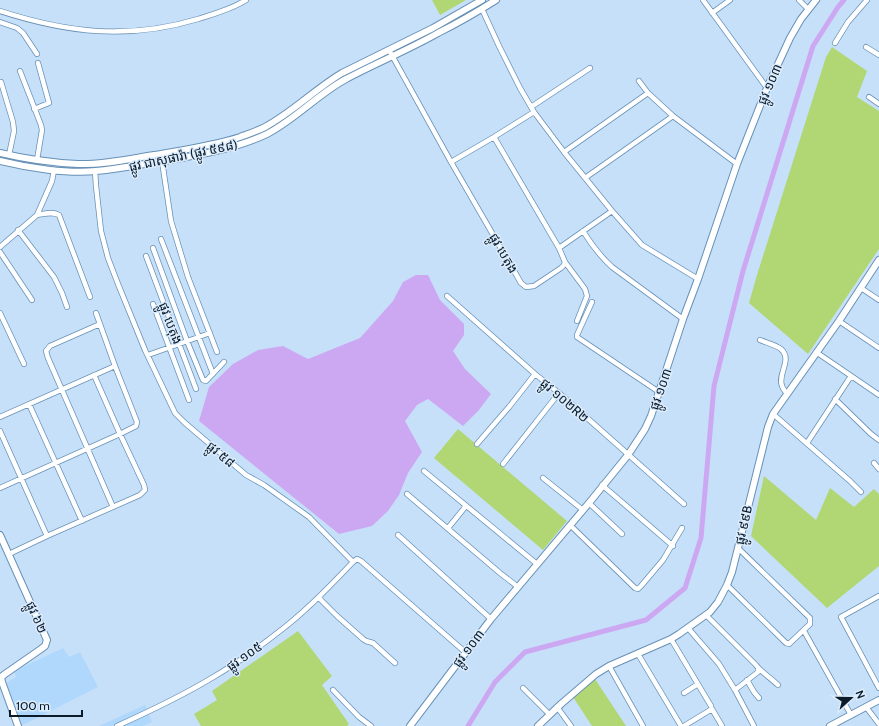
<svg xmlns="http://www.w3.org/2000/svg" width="879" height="726" font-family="Cabin,'Noto Sans Khmer',sans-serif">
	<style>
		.built { fill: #b0d8fd }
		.green { fill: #b0d774 }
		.water { fill: #cda8f2 }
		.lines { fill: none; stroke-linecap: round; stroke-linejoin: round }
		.canal { stroke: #cda8f2; stroke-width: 5 }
		.street-casing { stroke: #6791b7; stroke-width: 6 }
		.secondary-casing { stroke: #6791b7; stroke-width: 8 }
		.street { stroke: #fff; stroke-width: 4.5 }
		.secondary { stroke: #fff; stroke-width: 6 }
		.labels { text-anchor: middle; stroke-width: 3; stroke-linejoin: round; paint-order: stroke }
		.street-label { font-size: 13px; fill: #0b1b2a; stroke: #dbecfd }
	</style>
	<rect width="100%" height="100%" fill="#c6e0f9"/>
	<path class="built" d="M63 648 69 657 80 652 98 687 21 726H19L3 685 16 677 14 671Z
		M145 705 152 722 143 726H99Z"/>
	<path class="green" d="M432 0H466L440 15Z
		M832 47 867 71 857 97 879 111V249L808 354 749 303 757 275 826 57Z
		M458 429 567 521 543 550 434 458Z
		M764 476 816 520 830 488 854 507 874 489 879 494V566L827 608 751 536Z
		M298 631 332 676 322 685 349 724 347 726H201L194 714 217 700 212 691Z
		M595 679 626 726H592L573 697Z"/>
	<path class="water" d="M416 275H428L440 300 464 324V335L453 351 465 369 491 394 479 410 463 426 428 399 417 405 405 421 422 452 408 473 399 495 388 511 372 526 339 534 199 421 209 387 233 364 258 350 283 346 308 359 360 338 393 301 403 282Z"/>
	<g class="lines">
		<path class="canal" d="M468 726 495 682 525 652 646 620 685 588 701 538 714 386 743 271 813 46 838 7 844 0"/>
		<g class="street-casing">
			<path id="street" d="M703 0 767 88
				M799 0 808 9
				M482 9 499 46 520 88 534 112 564 152 612 211 642 245 698 279
				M0 11C68 33 128 40 198 19 214 14 232 9 246 0
				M712 13 730 0
				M0 22 17 28 23 33 37 54
				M835 43 848 22 867 0
				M866 47 879 55
				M389 50 451 162 521 283 526 287 534 286 561 268 564 265 565 262
				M20 71 41 125 42 130 37 160
				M639 81 648 93 673 116 737 164
				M1 82 13 122 14 131 9 155
				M869 97 879 104
				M531 107 590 68
				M34 109 49 103 38 63
				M494 137 559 248 565 262 585 289 587 296 577 321
				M564 152 648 93
				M162 161 171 221 188 277 217 352
				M451 162 494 137 534 112
				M95 171 96 186 101 231 108 258 118 284 145 350 175 413 185 423 246 475 264 485 309 517 353 562
				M585 178 673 116
				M37 215C45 214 52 211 59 215L90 297
				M18 230 54 277 62 293 67 307
				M583 231C591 244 600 256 612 267L683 319
				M161 239 213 374
				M0 247 37 215 52 181 54 170
				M153 248 187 341 203 380 206 381 224 362
				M559 248 612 211
				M0 252 32 300
				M146 256 196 389
				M861 288 879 300
				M447 296 535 374 559 393 684 504
				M592 302 577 335V337L659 392
				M153 304 189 400
				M0 313 24 364
				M839 321 879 348
				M100 324 50 346 46 351 48 358 113 507
				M760 340C767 343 776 345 781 349 793 360 777 374 782 386 783 389 785 391 787 394
				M816 352 879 395
				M148 355 210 333
				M835 399 871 434 879 440
				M29 404 82 521
				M773 414 850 481 861 492
				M0 417 115 366
				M0 431 47 536
				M807 443 851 376
				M477 444 509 407 535 374
				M874 463 879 469
				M503 464 559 393
				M424 471 537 564
				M543 478 583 510
				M602 485 673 546
				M0 488 120 434 136 426 137 422 115 366 96 313
				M407 494 500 573 518 587
				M589 503 622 534
				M570 525 635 588 638 589 641 586 663 560 682 528
				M448 528 466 506
				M398 535 491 619
				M9 554 47 536 140 495 145 490 144 485 120 434 94 375
				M727 585 786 643 789 644 810 624V618L738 548
				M879 596 841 617 879 688
				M319 598 337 616 363 639 366 641 373 643 395 663
				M706 615 756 665C760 671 772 679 778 685
				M688 628 719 664 735 690 754 726
				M804 631 851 715
				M671 639 711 706
				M638 654 681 726
				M609 666 643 726
				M747 680 754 692 759 698
				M523 688 550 715
				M333 690 359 717 371 726
				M735 690 758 672V669
				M684 693 698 684
				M557 707 571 726
				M866 707 879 724
				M117 726C148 712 180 697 210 679 236 664 261 646 285 627 310 607 331 585 353 562L357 559 361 561 465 652
				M684 726 712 709 722 726"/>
		</g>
		<g class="secondary-casing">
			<path id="secondary" d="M0 153C25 159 52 163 78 164 103 165 129 159 154 155 183 150 212 146 240 137 248 134 257 131 265 127 293 112 315 89 342 73L433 28 482 0
				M0 161C28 168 68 174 96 171 119 169 142 164 165 161 199 155 235 149 267 134 296 119 318 94 346 79 376 63 408 50 438 33 458 23 477 12 496 0
				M0 535 47 640 45 646 41 649 5 674 1 677 2 682 18 726
				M410 726 491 619 589 503 628 455 645 429 651 416 659 392 683 319 698 279 737 164 767 88 790 38 801 19 816 0
				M538 726 561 704 596 674 609 666 671 639 679 634 710 612 718 602 727 585 732 572 768 427 773 414 839 321 879 260
				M830 726 879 700"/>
		</g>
		<use href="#street" class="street"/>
		<use href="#secondary" class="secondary"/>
	</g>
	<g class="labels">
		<g class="street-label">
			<text transform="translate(769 84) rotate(-67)" y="5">ផ្លូវ ១០៣</text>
			<text transform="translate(183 155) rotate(-12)" y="5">ផ្លូវ ជាសុផារ៉ា (ផ្លូវ ៥៩៨)</text>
			<text transform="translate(504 253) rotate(60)" y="5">ផ្លូវ បេតុង</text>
			<text transform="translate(171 323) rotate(69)" y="5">ផ្លូវ បេតុង</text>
			<text transform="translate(660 389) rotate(-71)" y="5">ផ្លូវ ១០៣</text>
			<text transform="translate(565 400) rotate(41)" y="5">ផ្លូវ ១០២R២</text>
			<text transform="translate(221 454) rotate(40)" y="5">ផ្លូវ ៥៨</text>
			<text transform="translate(743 525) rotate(-77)" y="5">ផ្លូវ ៩៩B</text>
			<text transform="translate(37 617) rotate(66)" y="5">ផ្លូវ ៦២</text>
			<text transform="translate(468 648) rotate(-53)" y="5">ផ្លូវ ១០៣</text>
			<text transform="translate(244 656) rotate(-35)" y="5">ផ្លូវ ១០៥</text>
		</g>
	</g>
	<g transform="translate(851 698) rotate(69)" stroke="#dbecfd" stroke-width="3" paint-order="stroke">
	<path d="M0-3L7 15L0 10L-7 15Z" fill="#0b1b2a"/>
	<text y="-6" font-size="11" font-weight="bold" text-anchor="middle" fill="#0b1b2a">N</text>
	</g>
	<path d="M10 710v6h72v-6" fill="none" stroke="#0b1b2a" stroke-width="2"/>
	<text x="16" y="710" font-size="12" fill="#0b1b2a" stroke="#dbecfd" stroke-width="3" paint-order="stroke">100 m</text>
</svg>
